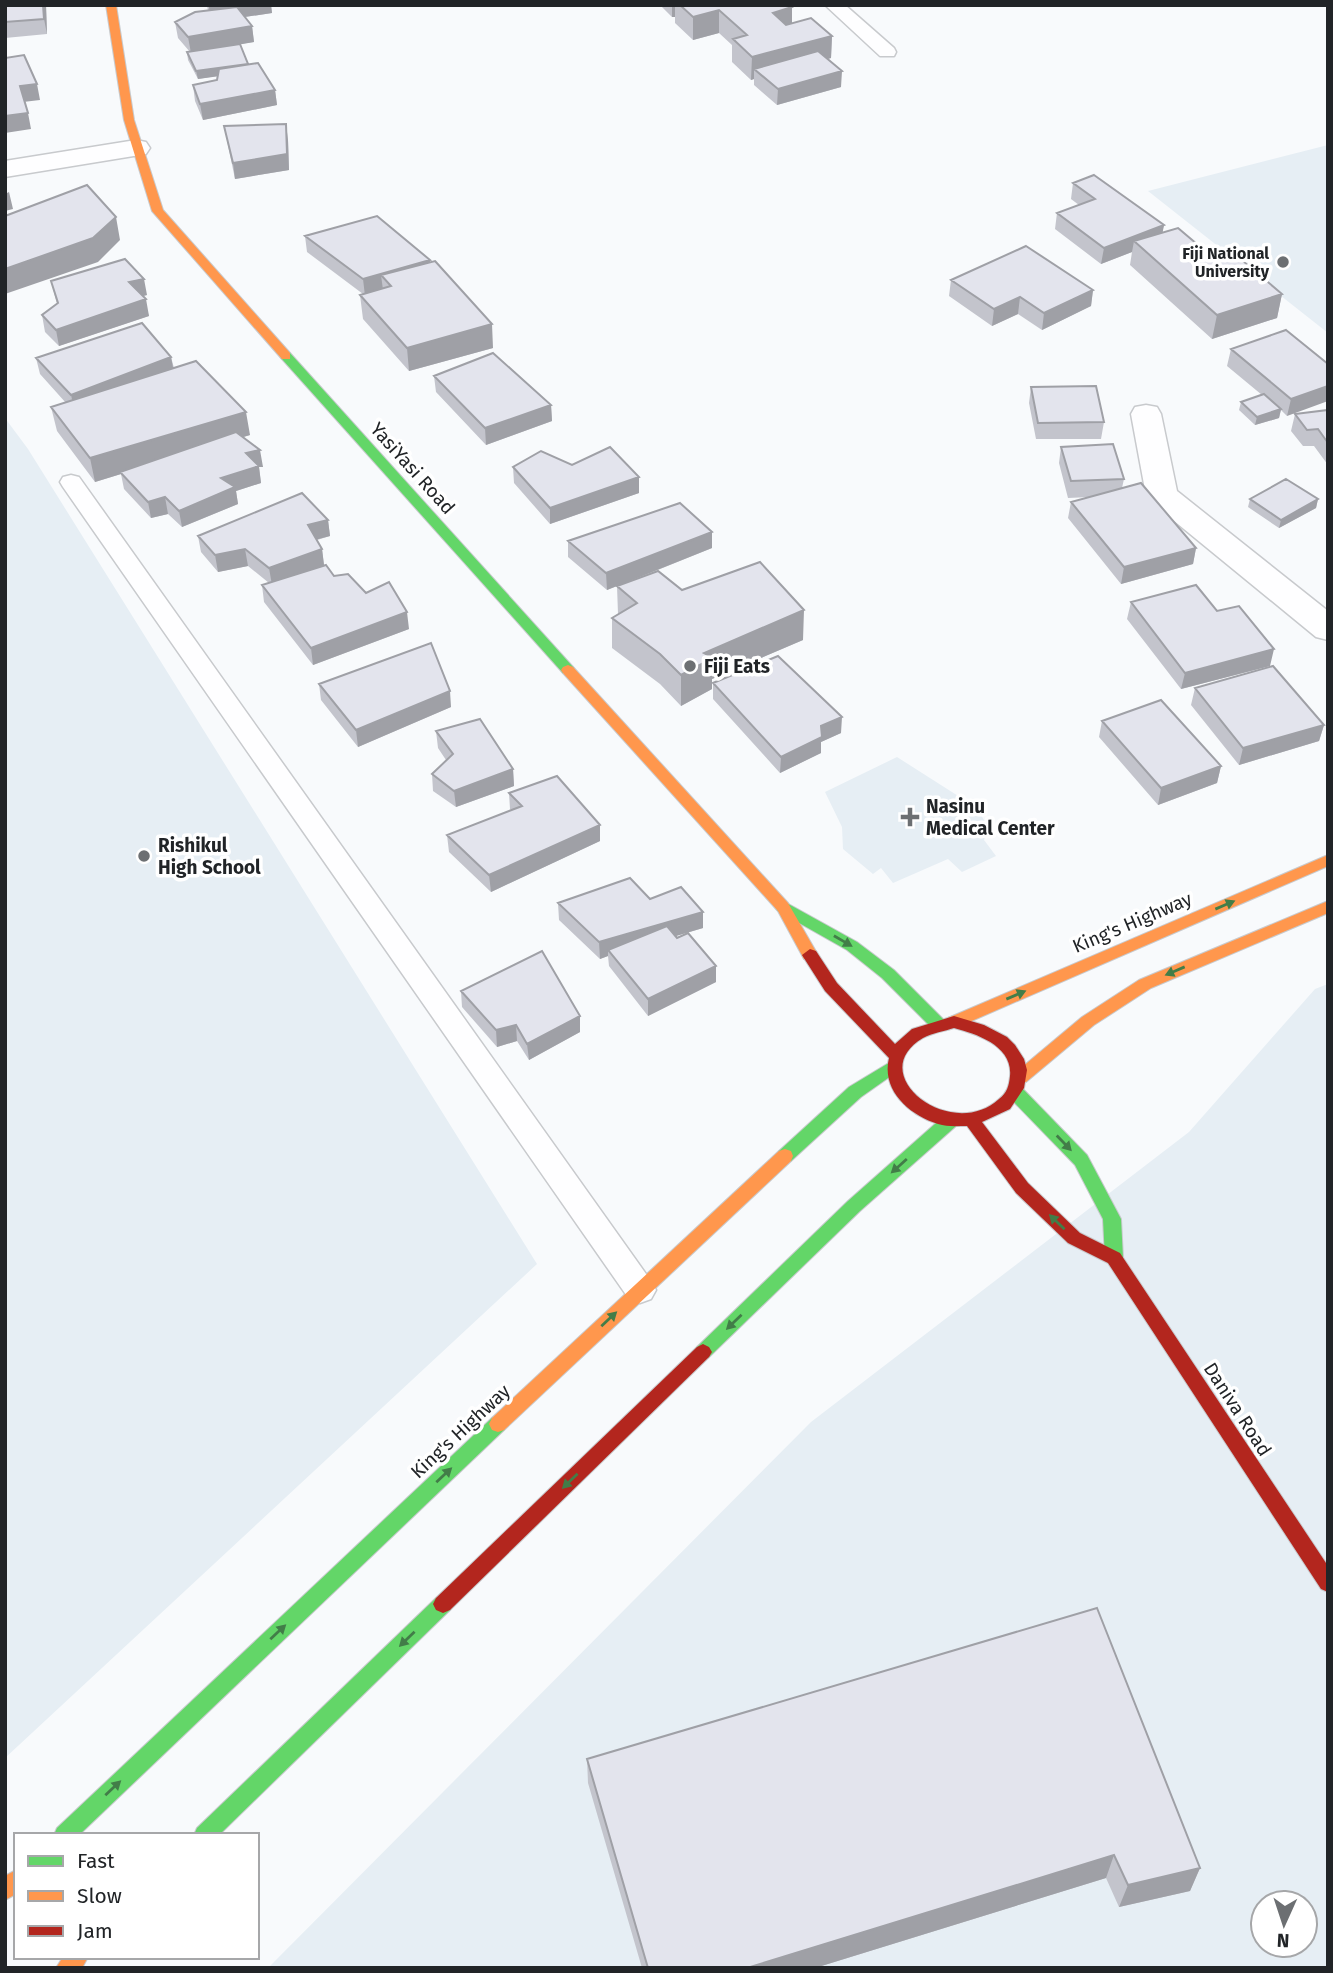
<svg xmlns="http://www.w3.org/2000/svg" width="1333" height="1973" font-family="'Fira Sans',sans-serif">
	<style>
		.built { fill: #e6eef4; fill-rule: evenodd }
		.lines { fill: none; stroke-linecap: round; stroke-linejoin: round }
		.lane-casing { stroke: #c8cacd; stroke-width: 3 }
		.street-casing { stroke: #c8cacd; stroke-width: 3 }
		.fast-casing { stroke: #c8cacd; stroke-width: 2 }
		.slow-casing { stroke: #c8cacd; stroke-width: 2 }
		.jam-casing { stroke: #c8cacd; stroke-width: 2 }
		.lane { fill: #fefeff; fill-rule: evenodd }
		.street { fill: #fefeff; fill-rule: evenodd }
		.fast { fill: #63d668; fill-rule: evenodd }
		.slow { fill: #ff974d; fill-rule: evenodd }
		.jam { fill: #b3261e; fill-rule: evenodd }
		.wall { fill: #c3c4cc }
		.shaded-wall { fill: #9fa0a6 }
		.building { fill: #e3e4ed; stroke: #9fa0a6; stroke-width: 2 }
		.oneway { fill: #427d48 }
		.poi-dot { fill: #6c6f72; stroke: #fff; stroke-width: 2.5 }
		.labels { text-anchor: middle; stroke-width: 7; stroke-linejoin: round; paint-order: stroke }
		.far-poi-label { font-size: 16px; font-weight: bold; fill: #212427; stroke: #fff; text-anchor: end }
		.street-label { font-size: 19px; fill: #212427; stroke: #fff }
		.poi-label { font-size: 19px; font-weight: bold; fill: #212427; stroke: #fff; text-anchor: start }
	</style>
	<rect width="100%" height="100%" fill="#f8fafc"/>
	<path class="built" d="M1328 145V333L1148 191Z
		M5 418 28 449 537 1264 5 1758Z
		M897 757 977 808 988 827 984 840 996 856 962 872 948 859 893 883 881 868 873 874 843 849 842 827 825 792Z
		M1328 984V1968H268L811 1422 1189 1132 1315 989ZM1263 1903H1305V1945H1263Z"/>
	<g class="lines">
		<g class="lane-casing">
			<path id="lane" d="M825 5H845L894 48 896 52 894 56H880Z
				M71 475 79 477 651 1281 656 1290 651 1299 640 1303 629 1299 63 487 60 482 63 477Z"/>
		</g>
		<g class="street-casing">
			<path id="street" d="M136 140 146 142 150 148 146 154 5 177V161Z
				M1146 405 1157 407 1161 414 1177 491 1328 611V640L1316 637 1151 502 1146 495 1131 414 1135 407Z"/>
		</g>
		<g class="fast-casing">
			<path id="fast" d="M286 352 290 353 573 667 575 670 573 673H563L282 359 280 356Z
				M783 901 857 942 894 970 944 1020 946 1024 944 1028H932L882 978 847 950 778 911 775 907Z
				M892 1061 898 1063 900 1067 898 1071 861 1097 791 1161H779L777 1156 779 1151 849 1087Z
				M1016 1087 1022 1088 1087 1155 1121 1219 1123 1258 1120 1263 1114 1265 1108 1263 1105 1258 1103 1219 1075 1165 1010 1098 1008 1093 1010 1088Z
				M950 1114 956 1116 958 1121 956 1126 860 1211 709 1357 703 1360 697 1357 694 1352 697 1347 848 1201 944 1116Z
				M498 1416 504 1418 507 1424 504 1430 79 1835H54L57 1828 492 1418Z
				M443 1595 450 1598 453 1604 450 1610 219 1835H194L197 1828 436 1598Z"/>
		</g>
		<g class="slow-casing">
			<path id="slow" d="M106 5H116L134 120 163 210 290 353V359H282L152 211 124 120Z
				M568 665 573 667 788 903 818 955 816 959H804L778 911 563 673 561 670 563 667Z
				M1328 855V866L960 1026H948L946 1022 948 1018Z
				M1328 901V913L1151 988 1094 1025 1026 1082H1014L1012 1078 1014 1074 1082 1017 1139 980Z
				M785 1149 791 1151 793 1156 791 1161 504 1430 498 1432 492 1430 489 1424 492 1418 779 1151Z
				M16 1870V1894L5 1900V1876Z
				M63 1957H88L82 1968H56Z"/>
		</g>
		<g class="jam-casing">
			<path id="jam" d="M810 949 816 951 837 983 895 1044 912 1029 954 1016 984 1025 1007 1037 1015 1045 1024 1059 1027 1070 1024 1088 1010 1109 982 1122 1028 1183 1080 1233 1120 1253 1328 1566V1592L1321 1589 1108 1263 1068 1243 1016 1193 967 1126C957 1126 947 1127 938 1124 909 1115 881 1090 889 1058L825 991 802 955ZM954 1028C977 1034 1013 1046 1010 1076 1009 1086 1007 1093 999 1099 951 1143 862 1074 923 1038 932 1033 945 1031 954 1028Z
				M703 1344 709 1347 712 1352 709 1357 450 1610 443 1613 436 1610 433 1604 436 1598 697 1347Z"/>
		</g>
		<use href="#lane" class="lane"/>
		<use href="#street" class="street"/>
		<use href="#fast" class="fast"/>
		<use href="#slow" class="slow"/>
		<use href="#jam" class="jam"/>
	</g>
	<path class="wall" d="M5 5H46L47 34 5 38Z
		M207 5H271L272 13 245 17 252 26 254 42 240 44 248 65 275 90 277 105 203 120 195 101 193 85 217 80V76L198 79 188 60 187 52H190L178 38 175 22 208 11Z
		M660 5H790L792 23 832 36 831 58 828 59 841 87 777 105 754 85V79L751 80 732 62V45L719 33 693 40 675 23V17H672Z
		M224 126 288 140 289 170 235 179Z
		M1073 183 1164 225 1162 233 1282 294 1277 318 1212 339 1130 265 1132 252 1101 264 1055 229 1057 213 1079 205 1071 199Z
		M305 236 430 260V262L493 348 409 371 363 319 360 295 363 294 307 252Z
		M951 280 1093 290 1091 306 1042 330 1018 314 992 326 949 296Z
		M51 281 147 295 142 296 149 316 59 346 45 332 42 315 57 304Z
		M1231 349 1328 364 1287 416 1281 410 1279 418 1255 425 1239 410 1241 402 1262 395 1227 366Z
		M171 357 174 368 250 435 243 437 263 467H259L261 483 236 491 238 504 182 527 168 514 151 518 124 489 121 474 95 482 57 431 51 407 66 403 40 374 36 358Z
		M434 376 551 405 552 421 486 445 436 392Z
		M1031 387 1104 422 1101 439H1036L1029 403Z
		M1328 410V465L1314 446H1303L1291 431 1295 414Z
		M1061 447 1124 479 1122 488 1196 548 1193 564 1121 584 1068 518 1071 502 1090 497 1068 498 1059 463Z
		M572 465 639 477V493L550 524 514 483 513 467Z
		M1250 499H1318L1316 508 1279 528 1248 507Z
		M328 520 330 536 317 540 322 549 324 565 334 576 366 593 409 629 313 665 264 602 262 585 269 583 248 566 218 572 201 552 198 536Z
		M712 532V548L623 584 682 590 803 640 712 679V689L681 706 660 684 612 648V618L618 614 617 586 607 590 568 557V541Z
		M1131 602 1217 611 1270 666 1181 689 1127 619Z
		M713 683 841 733 821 742V753L780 773 713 699Z
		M319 684 451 707 358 747 321 700Z
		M1195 688 1324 725 1319 741 1239 765 1191 705Z
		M1102 721 1221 766 1217 783 1158 805 1099 737Z
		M436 731 513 769 514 786 456 807 433 791 432 774 446 760 438 748Z
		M509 793 600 841 491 892 449 852 447 835 511 810 510 809Z
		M650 899 703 928 676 936 716 966V982L648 1016 609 966 608 956 600 959 559 920 558 903Z
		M461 991 580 1032 529 1060 517 1041 497 1047 462 1007Z
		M587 1759 1200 1868 1190 1891 1119 1907 1106 1878 815 1968H642L588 1783Z"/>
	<path class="shaded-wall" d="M43 5H46L47 34 44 19Z
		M218 5H271L272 13 211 22 209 7Z
		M672 5H675V17H672Z
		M792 7V30L773 13Z
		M719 10V33L693 40V17Z
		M252 26 254 42 191 53 188 37Z
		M832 36 831 58 763 77 754 69V79L751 80 752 57Z
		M248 64 249 72 198 79 196 71Z
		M842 71 841 87 777 105 778 89Z
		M37 84 40 100 23 102 20 86Z
		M275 90 277 105 203 120 200 104Z
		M28 113 31 129 5 133V116Z
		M286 124 288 140 289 170 235 179 233 163Z
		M9 192 13 209 5 211V194Z
		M116 217 120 240 98 262 5 294V269Z
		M1164 225 1161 241H1134L1132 252 1101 264 1104 248Z
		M430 260 431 276 381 275 383 290 365 296 363 279Z
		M144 279 147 295 132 299 129 282Z
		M1093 290 1091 306 1042 330 1044 313Z
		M1282 294 1277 318 1212 339 1217 315Z
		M1020 297 1018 314 992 326 994 309Z
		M146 299 149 316 59 346 56 330Z
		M492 324 493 348 409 371 407 348Z
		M171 357 174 373 75 412 71 395Z
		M1328 386V401L1287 416 1291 399Z
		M551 405 552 421 486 445 485 428Z
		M1281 409 1279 418 1255 425 1257 417Z
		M246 412 250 435 122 474 120 472 121 474 95 482 90 458Z
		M260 450 263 467H259L261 483 236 491 238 504 182 527 179 511 221 478 246 453Z
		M639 477V493L550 524V508Z
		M165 497 168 514 151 518 148 502Z
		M1318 499 1316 508 1279 528 1281 520Z
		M328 520 330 536 311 541 308 525Z
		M712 532V548L607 590 606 573Z
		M1196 548 1193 564 1121 584 1124 567Z
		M245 549 248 566 218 572 215 555Z
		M322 549 324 565 272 585 269 568Z
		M804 610 803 640 712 679V689L681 706V675L704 653Z
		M407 612 409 629 313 665 311 648Z
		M1274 649 1270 666 1181 689 1185 673Z
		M450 691 451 707 358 747 356 730Z
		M842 717 841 733 821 742V753L780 773 781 757 821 726Z
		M1324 725 1319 741 1239 765 1243 748Z
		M1221 766 1217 783 1158 805 1161 788Z
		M513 769 514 786 456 807 454 791Z
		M600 825V841L491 892 489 875Z
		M703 912V928L612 955 608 950V956L600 959 599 942Z
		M716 966V982L648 1016V999Z
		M580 1016V1032L529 1060 527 1044Z
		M516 1025 517 1041 497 1047 496 1030Z
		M1114 1855 1106 1878 815 1968H747Z
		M1200 1868 1190 1891 1119 1907 1128 1885Z"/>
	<path class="building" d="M5 5H43L44 19 5 22Z
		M680 5H790L792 7 773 13 786 25 811 18 832 36 752 57 733 39 747 35 719 10 693 17Z
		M237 7 252 26 188 37 175 22 195 12Z
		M240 44 248 64 196 71 187 52Z
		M818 51 842 71 778 89 754 69Z
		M24 55 37 84 20 86 28 113 5 116V58Z
		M258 63 275 90 200 104 193 85 217 80 219 69Z
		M286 124 287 154 233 163 224 126Z
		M1094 175 1164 225 1104 248 1057 213 1095 199 1073 183Z
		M87 185 116 217 93 238 5 269V216Z
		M377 216 430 260 363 279 305 236Z
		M1178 228 1217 261 1236 255 1282 294 1217 315 1134 241Z
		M1026 246 1093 290 1044 313 1020 297 994 309 951 280Z
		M125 259 144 279 129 282 146 299 56 330 42 315 58 303 51 281Z
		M435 261 492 324 407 348 360 295 391 286 381 275Z
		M142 323 171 357 71 395 36 358Z
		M1286 330 1328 364V386L1291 399 1231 349Z
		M493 353 551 405 485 428 434 376Z
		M196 361 246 412 90 458 51 407Z
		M1096 386 1104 422 1038 423 1031 387Z
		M1264 394 1281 409 1257 417 1241 402Z
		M1328 410V443L1318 429 1307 430 1295 414Z
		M236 432 260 450 246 453 259 466 221 478 235 487 179 511 165 497 148 502 120 472Z
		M1113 444 1124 479 1071 481 1061 447Z
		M610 447 639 477 550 508 513 467 541 451 572 465Z
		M1286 479 1318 499 1281 520 1250 499Z
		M1141 483 1196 548 1124 567 1071 502Z
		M302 493 328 520 308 525 322 549 269 568 245 549 215 555 198 536Z
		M680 503 712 532 606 573 568 541Z
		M760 562 804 610 704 653 713 658 681 675 660 654 612 618 637 603 617 586 658 571 682 590Z
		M326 565 334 576 348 574 366 593 389 582 407 612 311 648 262 585Z
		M1196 585 1217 611 1239 606 1274 649 1185 673 1131 602Z
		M431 643 450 691 356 730 319 684Z
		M778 656 842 717 821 726 822 737 781 757 713 683Z
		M1273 666 1324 725 1243 748 1195 688Z
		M1161 700 1221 766 1161 788 1102 721Z
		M480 719 513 769 454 791 432 774 453 754 436 731Z
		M557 776 600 825 489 875 447 835 522 806 509 793Z
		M630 878 650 899 681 887 703 912 599 942 558 903Z
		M667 926 677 938 688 933 716 966 648 999 608 950Z
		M542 951 580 1016 527 1044 516 1025 496 1030 461 991Z
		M1097 1608 1200 1868 1128 1885 1114 1855 747 1968H648L587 1759Z"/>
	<defs><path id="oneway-solid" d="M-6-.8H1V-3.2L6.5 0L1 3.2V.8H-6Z" transform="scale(1.75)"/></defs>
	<g class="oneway">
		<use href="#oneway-solid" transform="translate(1225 905) rotate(-23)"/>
		<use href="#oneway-solid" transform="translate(843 941) rotate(30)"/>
		<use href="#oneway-solid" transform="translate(1175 971) rotate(157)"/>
		<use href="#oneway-solid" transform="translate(1016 995) rotate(-23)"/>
		<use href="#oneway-solid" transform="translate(1064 1143) rotate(46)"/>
		<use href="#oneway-solid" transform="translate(899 1166) rotate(138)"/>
		<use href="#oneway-solid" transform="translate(1057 1222) rotate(-136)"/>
		<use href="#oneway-solid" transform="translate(609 1319) rotate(-43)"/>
		<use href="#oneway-solid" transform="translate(734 1322) rotate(136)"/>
		<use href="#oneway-solid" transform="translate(444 1475) rotate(-43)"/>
		<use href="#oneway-solid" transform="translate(570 1481) rotate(136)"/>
		<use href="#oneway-solid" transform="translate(278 1632) rotate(-43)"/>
		<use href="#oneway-solid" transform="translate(407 1639) rotate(136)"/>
		<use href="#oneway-solid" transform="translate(113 1788) rotate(-43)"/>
	</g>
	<g class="poi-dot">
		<circle cx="1283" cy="262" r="7"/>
		<circle cx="690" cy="666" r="7"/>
		<path d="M906.5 806.5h7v7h7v7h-7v7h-7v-7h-7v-7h7z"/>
		<circle cx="144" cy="856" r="7"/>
	</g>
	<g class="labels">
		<g class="far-poi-label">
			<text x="1269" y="259">Fiji National<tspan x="1269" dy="18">University</tspan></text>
		</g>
		<g class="street-label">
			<text transform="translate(413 468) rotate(48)" y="7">YasiYasi Road</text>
			<text transform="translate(1132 922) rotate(-23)" y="7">King's Highway</text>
			<text transform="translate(1238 1409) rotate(57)" y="7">Daniva Road</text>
			<text transform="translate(460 1431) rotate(-43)" y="7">King's Highway</text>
		</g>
		<g class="poi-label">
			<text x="704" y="673">Fiji Eats</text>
			<text x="926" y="813">Nasinu<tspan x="926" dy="22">Medical Center</tspan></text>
			<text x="158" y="852">Rishikul<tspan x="158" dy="22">High School</tspan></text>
		</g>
	</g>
	<rect width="1333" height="1973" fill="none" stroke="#212427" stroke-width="14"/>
	<rect x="14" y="1833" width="245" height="126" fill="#ffffff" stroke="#a6a7a9" stroke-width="2"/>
	<rect x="28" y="1856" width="35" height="10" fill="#63d668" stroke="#a6a7a9" stroke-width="2"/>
	<text x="77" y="1868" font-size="21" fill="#212427">Fast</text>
	<rect x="28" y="1891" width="35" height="10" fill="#ff974d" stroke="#a6a7a9" stroke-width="2"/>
	<text x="77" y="1903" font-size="21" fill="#212427">Slow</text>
	<rect x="28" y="1926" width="35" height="10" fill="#b3261e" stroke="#a6a7a9" stroke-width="2"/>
	<text x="77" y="1938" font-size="21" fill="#212427">Jam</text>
	<g transform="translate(1284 1924) rotate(183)"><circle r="33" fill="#ffffff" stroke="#a6a7a9" stroke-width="2"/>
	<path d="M0-5L12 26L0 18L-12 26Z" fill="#6c6f72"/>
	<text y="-10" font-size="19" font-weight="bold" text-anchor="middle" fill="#212427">N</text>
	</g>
</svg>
